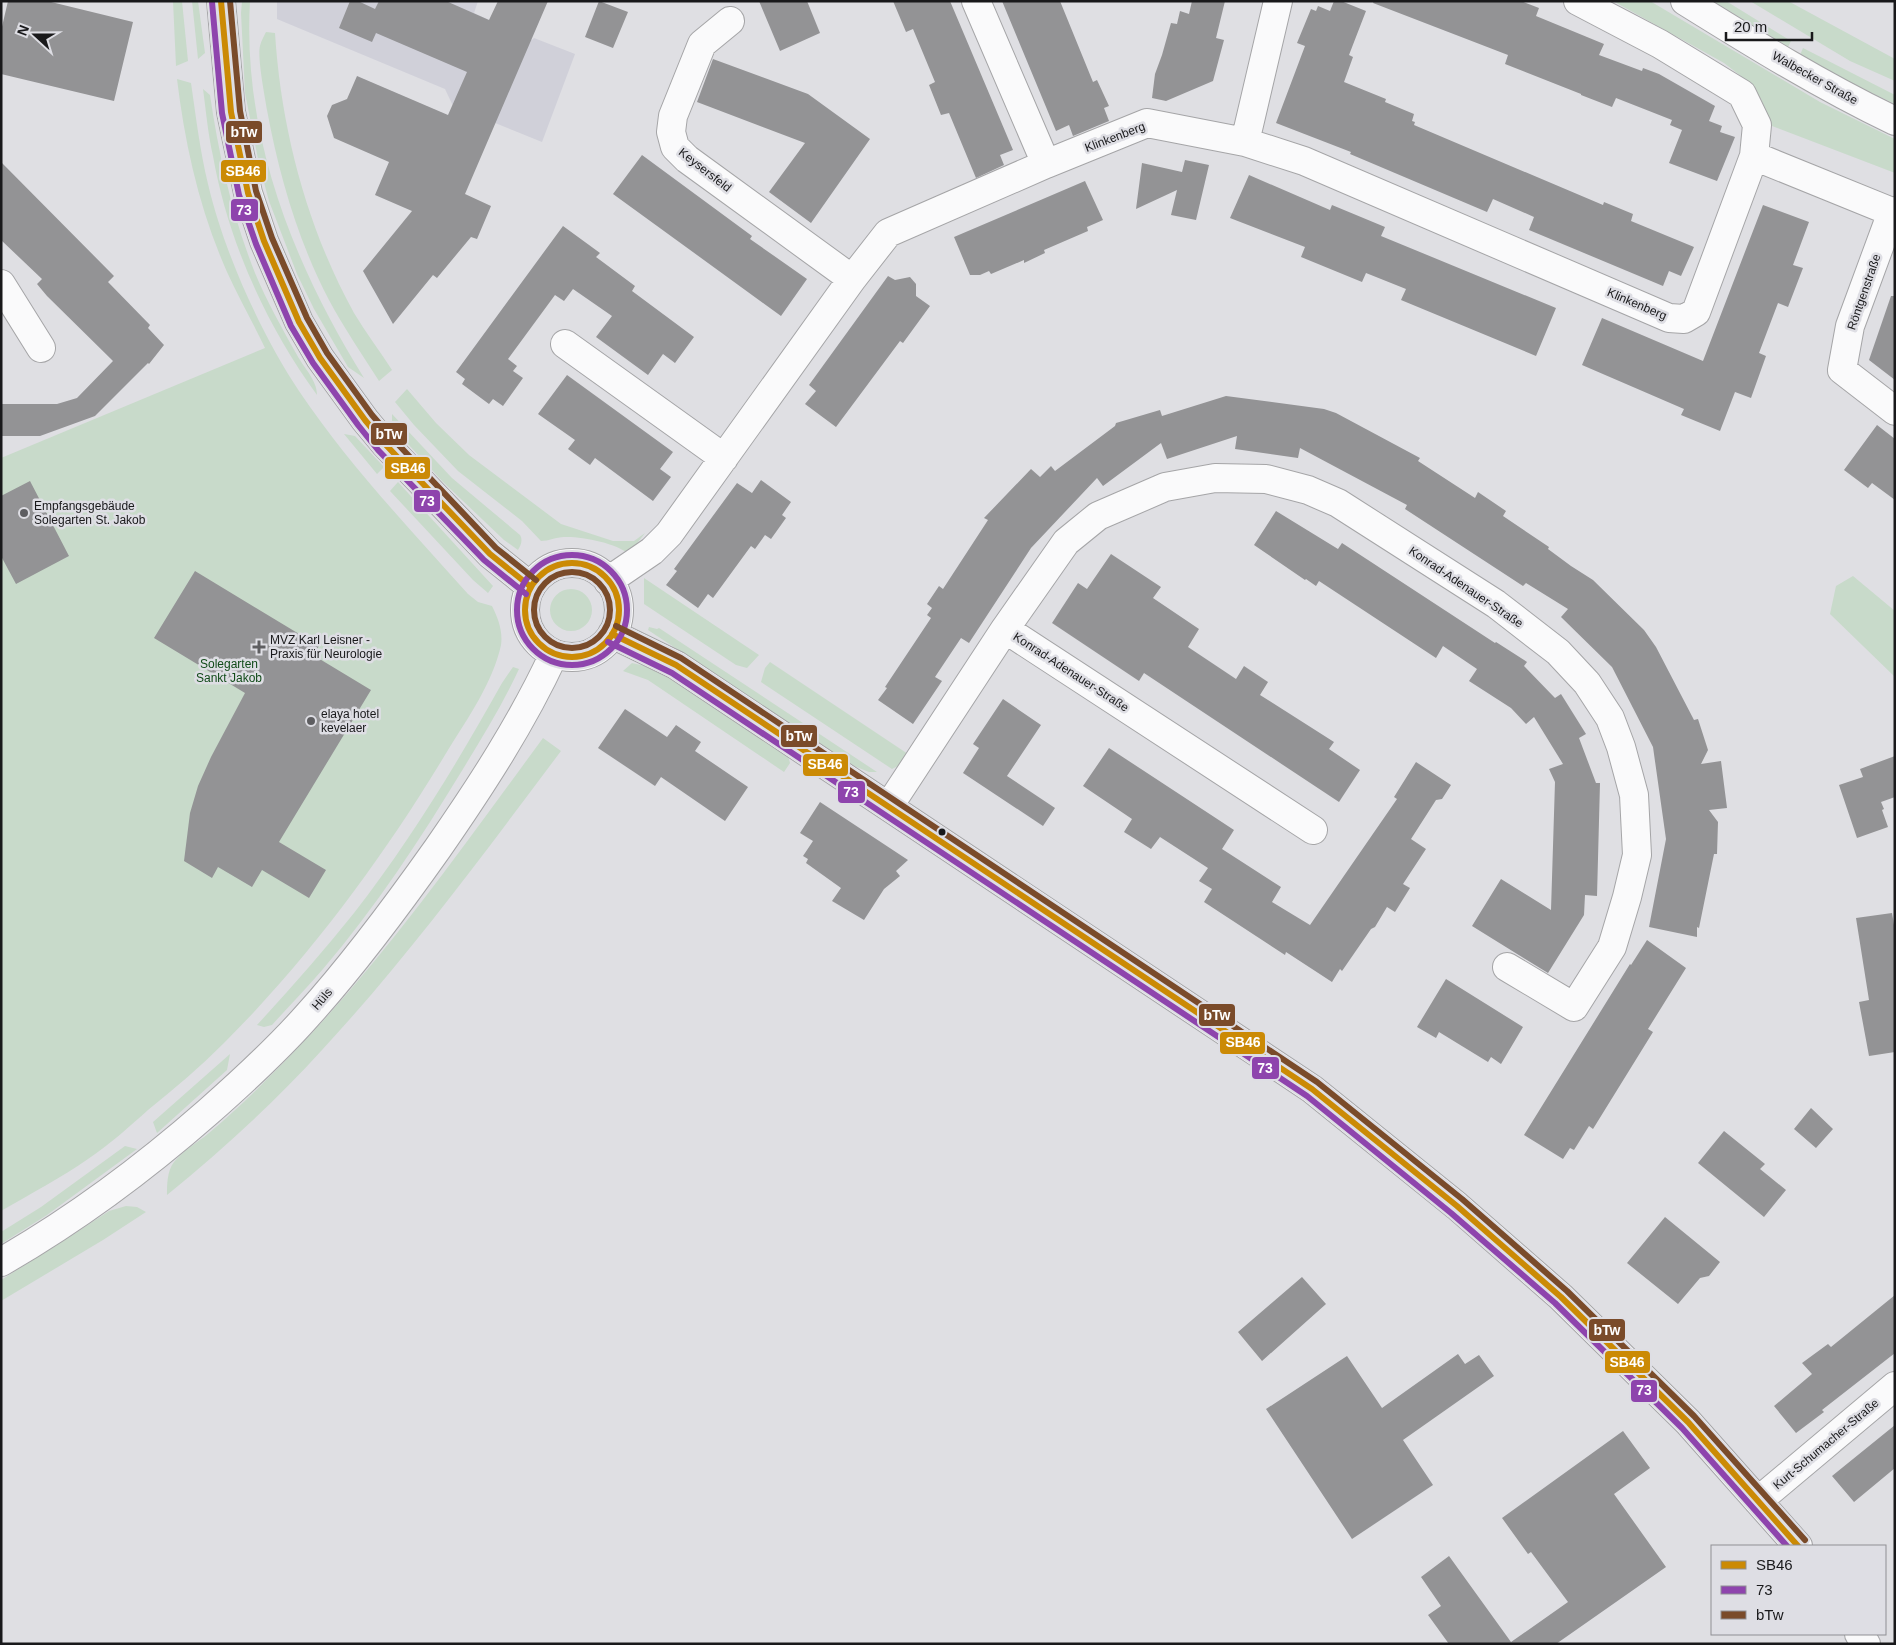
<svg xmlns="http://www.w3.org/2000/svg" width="1896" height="1645" font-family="Helvetica,sans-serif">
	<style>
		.built { fill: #d0d0d9 }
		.green { fill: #c8daca }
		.building { fill: #939395 }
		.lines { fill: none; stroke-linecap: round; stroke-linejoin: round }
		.minor-casing { stroke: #a5a5a7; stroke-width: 30 }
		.minor { stroke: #fafafb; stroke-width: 28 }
		.bus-1-casing { stroke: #dedee4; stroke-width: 10 }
		.bus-2-casing { stroke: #dedee4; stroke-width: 10 }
		.bus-3-casing { stroke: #dedee4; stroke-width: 10 }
		.bus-1 { stroke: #cb8a05; stroke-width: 6 }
		.bus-2 { stroke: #8e44ad; stroke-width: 6 }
		.bus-3 { stroke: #7a4b2a; stroke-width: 6 }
		.poi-dot { fill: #5e5e61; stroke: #dedee4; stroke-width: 2 }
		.bus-dot { fill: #19191b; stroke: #dedee4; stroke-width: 2 }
		.labels { text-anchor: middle; stroke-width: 5; stroke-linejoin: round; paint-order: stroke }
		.street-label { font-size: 12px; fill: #19191b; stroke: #dedee4 }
		.poi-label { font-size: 12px; fill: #19191b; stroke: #dedee4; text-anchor: start }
		.park-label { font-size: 12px; fill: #114b19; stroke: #dedee4 }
		.line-badge { stroke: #dedee4; stroke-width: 2 }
		.badge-label { font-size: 14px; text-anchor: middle; font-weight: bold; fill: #fff }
	</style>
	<rect width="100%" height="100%" fill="#dfdfe3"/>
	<path class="built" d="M277 1H478L474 13 532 40 534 38 575 54 542 142 453 106 445 89 277 19Z"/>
	<path class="green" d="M173 1H182L188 61 176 66Z
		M192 1H198L205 53 198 59Z
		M242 1H250C242 137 294 265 364 378L348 367 314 309 297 274 269 201 259 164 245 93 241 13Z
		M1613 1H1650L1820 102 1895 139V173L1772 126 1761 99 1746 80 1724 63Z
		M1713 1H1726L1791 41 1788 47Z
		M1750 1H1788L1895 59V81L1850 61Z
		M266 32 275 33C281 129 307 228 354 313 366 333 380 351 392 370L379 381C362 354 344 328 329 300 298 241 279 175 267 110 265 97 257 57 260 46 261 41 264 36 266 32Z
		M1803 48 1895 95V104L1853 84 1800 55Z
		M177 79 191 83C196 117 200 151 208 184 224 252 260 332 299 391 348 464 410 529 468 594L478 602 492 606C498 618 503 631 501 645 493 682 468 718 448 750 385 855 311 956 224 1043 200 1067 174 1089 148 1110 129 1127 109 1145 88 1159 61 1178 30 1194 1 1211V458L265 348C253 323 239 298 227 272 200 211 185 146 177 79Z
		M203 89 210 95C219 156 232 215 255 273 267 302 282 328 297 355 304 368 317 380 317 395 266 325 228 241 213 156 208 134 206 111 203 89Z
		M407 389 436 423 469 455 561 524 613 541H634L645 533 629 554C616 543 581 536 564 537 556 537 549 541 541 541L522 521 458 471 414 425 395 402Z
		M392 414 452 478 520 535C523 540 521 545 518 550L504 540 442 481 396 431 392 421Z
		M344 434 355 436 384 467 377 474Z
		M398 482 493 586 488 593 473 580 390 491Z
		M1853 576 1895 611V677L1830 614 1836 586Z
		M644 578 759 655 747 668 736 665 644 604Z
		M550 610a21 21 0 1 1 42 0a21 21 0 1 1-42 0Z
		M649 627 657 629 659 628 877 772H869L854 766 648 630Z
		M770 662 911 756 902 764 892 769 761 682 765 668Z
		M632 663 645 666 679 683 788 756 790 763 784 772 648 680 623 671Z
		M513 667 519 669C503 704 483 736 463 769 421 838 376 907 323 969 307 988 289 1006 272 1025L264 1027 257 1025C290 989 323 952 354 913 410 841 458 762 502 683Z
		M543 738 561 751C485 852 408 957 322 1050 275 1102 222 1150 167 1195 167 1185 167 1171 174 1162 183 1151 198 1142 209 1133 229 1116 249 1098 267 1079 372 977 457 855 543 738Z
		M230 1054 227 1070 157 1133 153 1122Z
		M125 1146 137 1149 47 1215 1 1244V1232L41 1207Z
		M126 1206 137 1207 146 1212 103 1240 1 1301V1280L65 1240 109 1211Z"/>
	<path class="building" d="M8 1H47L133 22 114 101 1 74V31Z
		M350 1H358L375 9 379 1H446L489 20 498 1H548L465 194 491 206 477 239 471 237 437 278 433 275 393 324 363 271 412 211 375 195 389 162 334 138 327 116 332 105 347 99 357 76 448 115 467 72 376 33 372 42 339 28Z
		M599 1 628 12 613 48 585 37Z
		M759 1H807L820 33 780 51Z
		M893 1H950L1013 150 1000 155 1004 165 976 178 949 113 941 115 929 85 935 82 913 29 906 32Z
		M1002 1H1060L1093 82 1097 80 1109 106 1104 108 1109 121 1073 136 1069 125 1056 131Z
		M1192 1H1225L1216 38 1224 40 1213 81 1166 101 1152 98 1155 74 1162 55 1171 23 1177 24 1180 11 1189 14Z
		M1334 1H1341L1366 11 1349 55 1353 57 1344 82 1386 99 1385 102 1414 114 1412 121 1415 122 1414 125 1603 205 1604 202 1633 214 1631 221 1694 247 1681 276 1669 271 1663 286 1529 230 1534 217 1493 199 1487 212 1350 154 1351 152 1276 123 1305 46 1297 43 1311 9 1316 11 1318 6 1330 11Z
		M1374 1H1521L1539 8 1536 16 1604 44 1599 55 1642 71 1643 68 1659 74 1715 106 1709 121 1722 126 1720 132 1735 137 1717 181 1669 163 1682 130 1670 125 1672 120 1616 98 1612 107 1581 95V94L1505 64 1508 55 1373 3Z
		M713 59 808 94 870 139 811 223 769 192 805 143 697 102Z
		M642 155 752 236 750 239 807 279 781 316 613 194Z
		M1185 160 1209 165 1196 220 1171 215 1177 190 1136 209 1142 163 1182 172Z
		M1 162 114 276 108 282 150 325 148 328 164 345 149 364 148 363 95 416 40 436H1V404H57L77 398 113 361 47 296 37 284 42 279 1 240Z
		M1249 175 1330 210 1332 205 1385 227 1381 236 1556 308 1536 356 1401 300 1406 289 1366 273 1362 282 1301 257 1305 247 1230 218Z
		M1085 181 1103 220 1087 227 1088 231 1044 250 1045 253 1024 263V260L991 274 989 271 980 275H970L954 237Z
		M1763 205 1809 222 1793 265 1803 268 1788 307 1778 303 1759 353 1766 356 1751 398 1735 392 1720 431 1681 415 1684 409 1582 365 1602 318 1703 361Z
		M563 226 600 253 596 257 635 286 632 291 694 337 675 363 663 354 648 375 596 337 612 316 573 289 564 301 555 295 508 359 517 366 513 371 523 378 503 406 493 399 489 404 462 384 465 379 456 372Z
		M888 276 895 280 910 277 916 284V296L930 306 903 343 900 341 836 427 805 404 816 391 809 385Z
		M1891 296H1895V380L1869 360Z
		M567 375 673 452 660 469 671 477 653 501 595 458 590 465 568 449 575 440 538 414Z
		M1226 396 1324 409 1336 413 1420 458 1418 461 1475 498 1478 492 1506 511 1503 516 1549 547 1548 549 1571 566 1593 580 1644 630 1656 647 1694 720 1698 719 1708 750 1701 764 1721 761 1727 808 1709 810 1718 822 1717 854H1714L1699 928 1697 927V937L1649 927 1666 839 1653 747 1612 667 1561 617 1568 609 1526 583 1523 586 1405 509 1407 505 1300 448 1298 458 1235 449 1237 436 1167 459 1161 443 1103 486 1097 478 1031 548 969 643 961 638 935 677 942 681 913 724 878 700 887 688 885 687 931 618 927 615 932 608 927 604 939 586 943 589 988 520 984 518 1031 469 1040 477 1051 466 1055 471 1115 426 1116 423 1160 410 1162 416Z
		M1877 425 1895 439V500L1872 483 1868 488 1844 470Z
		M761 480 791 502 782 515 786 518 771 539 765 535 755 549 751 546 713 598 708 594 698 608 666 585 677 571 674 569 737 483 752 493Z
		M30 481 69 556 16 584 1 556V496Z
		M1276 511 1338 549 1342 543 1495 643 1496 642 1527 662 1524 666 1555 698 1561 694 1586 734 1579 738 1596 783H1600L1597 896 1585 895 1584 915 1548 973 1472 926 1501 879 1551 910 1555 782 1549 769 1563 764 1534 717 1526 724 1511 708 1469 681 1477 669 1443 646 1436 658 1319 581 1316 586 1306 579 1305 580 1254 545Z
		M1111 554 1161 587 1153 598 1199 629 1188 647 1236 679 1244 666 1268 682 1260 695 1334 742 1329 749 1360 770 1339 802 1144 673 1139 681 1052 623 1078 583 1087 589Z
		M195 571 319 646 313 655 371 690 279 842 326 870 309 898 262 870 252 887 218 867 212 878 184 861 190 813 198 786 211 757 245 693 154 638Z
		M1003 699 1041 725 1007 776 1055 808 1043 826 963 773 979 748 973 744Z
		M625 709 667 737 676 725 701 742 695 751 748 787 725 821 661 777 655 786 598 748Z
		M1109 748 1234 830 1222 849 1281 887 1272 902 1310 925 1397 799 1394 797 1416 762 1451 785 1442 799 1436 800 1411 839 1426 849 1403 884 1410 888 1395 912 1387 907 1375 927 1371 929 1342 971 1340 969 1332 982 1286 952 1285 955 1204 902 1212 889 1199 881 1208 868 1160 837 1151 849 1124 832 1132 819 1083 786Z
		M1895 756V797L1881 802 1884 809 1882 810 1888 827 1857 838 1839 785 1863 777 1860 769Z
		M820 802 908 860 896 871 900 876 884 889 864 920 832 901 841 888 806 863 808 859 803 856 813 841 800 833Z
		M1892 913 1895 931V1052L1869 1056 1859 1002 1869 1000 1856 918Z
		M1647 940 1686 968 1648 1029 1653 1032 1593 1129 1589 1126 1574 1150 1570 1148 1563 1159 1524 1135 1630 964 1631 965Z
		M1446 979 1523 1027 1501 1064 1491 1057 1488 1062 1439 1032 1436 1038 1417 1027Z
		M1811 1108 1833 1129 1816 1148 1794 1129Z
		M1724 1131 1765 1164 1760 1169 1786 1190 1764 1217 1698 1163Z
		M1665 1217 1720 1262 1709 1276 1700 1278 1678 1304 1627 1263Z
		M1302 1277 1326 1304 1262 1361 1238 1332Z
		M1895 1295V1353L1822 1410 1824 1412 1796 1433 1774 1406 1812 1374 1802 1363 1828 1344 1831 1347Z
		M1458 1354 1465 1364 1479 1355 1494 1376 1403 1440 1433 1485 1352 1539 1266 1409 1347 1356 1382 1408Z
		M1895 1425V1468L1854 1502 1832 1476Z
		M1623 1431 1650 1468 1614 1494 1666 1567 1556 1644H1449L1428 1615 1441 1606 1421 1577 1449 1556 1511 1642 1568 1602 1531 1552 1528 1554 1502 1518Z"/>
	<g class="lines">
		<g class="minor-casing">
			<path id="minor" d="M221 1 231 112 248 193 264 241 299 322 320 358 365 420 385 444 490 554 531 587
				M976 1 1046 164
				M1278 1 1245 142 1304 161 1669 318 1684 319 1696 312 1754 156 1757 125 1742 94 1660 44 1578 1
				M1685 1C1754 44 1822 86 1895 121
				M730 21 702 44 673 116 671 132 675 147 687 159 852 279
				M1754 156 1892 212
				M1895 211 1892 212 1850 326 1842 370 1895 411
				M1 284 41 348
				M565 344 724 458
				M525 610a47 47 0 1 1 94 0a47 47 0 1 1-94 0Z
				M608 581 652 551 669 534 852 279 888 233 1046 164 1147 123 1245 142
				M1005 629 1313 830
				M612 634 676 665 1312 1089 1457 1206 1561 1297 1688 1422 1798 1546
				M889 806 1005 629 1066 542 1098 516 1165 487 1215 478 1266 479 1308 490 1338 503 1496 604 1558 652 1587 683 1610 718 1621 747 1634 795 1637 855 1627 897 1612 947 1574 1007 1507 967
				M1 1262C76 1219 143 1169 208 1112 242 1082 276 1051 307 1016 355 963 397 906 438 848 481 786 522 723 554 654
				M1758 1501 1895 1386
				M1859 1634 1866 1644"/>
		</g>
		<use href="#minor" class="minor"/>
		<g class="bus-1-casing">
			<path id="bus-1" d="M221 1 231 112 248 193 264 241 299 322 320 358 365 420 385 444 490 554 531 587
				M525 610a47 47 0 1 1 94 0a47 47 0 1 1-94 0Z
				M612 634 676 665 1312 1089 1457 1206 1561 1297 1688 1422 1798 1546"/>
		</g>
		<g class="bus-2-casing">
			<path id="bus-2" d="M212 2 222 113 239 195 256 244 291 326 313 363 358 425 378 450 484 560 526 594
				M517 610a55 55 0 1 1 110 0a55 55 0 1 1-110 0Z
				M608 642 672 673 1307 1096 1451 1213 1555 1303 1682 1428 1787 1546"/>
		</g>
		<g class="bus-3-casing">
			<path id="bus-3" d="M230 1 240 111 256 191 272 238 307 318 327 353 372 415 392 438 496 548 536 580
				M534 610a38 38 0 1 1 76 0a38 38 0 1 1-76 0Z
				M616 626 681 658 1317 1082 1462 1199 1567 1291 1694 1416 1805 1540"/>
		</g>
		<use href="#bus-1" class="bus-1"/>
		<use href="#bus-2" class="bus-2"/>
		<use href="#bus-3" class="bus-3"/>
	</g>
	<g class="poi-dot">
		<circle cx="24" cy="513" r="5"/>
		<path d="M256.5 639.5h5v5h5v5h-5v5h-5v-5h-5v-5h5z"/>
		<circle cx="311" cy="721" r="5"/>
	</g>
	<circle class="bus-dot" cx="942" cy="832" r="4.5"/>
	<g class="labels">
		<g class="street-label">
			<text transform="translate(1815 78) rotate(29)" y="4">Walbecker Straße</text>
			<text transform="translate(1115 137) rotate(-21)" y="4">Klinkenberg</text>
			<text transform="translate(705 170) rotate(38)" y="4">Keysersfeld</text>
			<text transform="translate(1864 292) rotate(-71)" y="4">Röntgenstraße</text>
			<text transform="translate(1637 304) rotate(23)" y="4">Klinkenberg</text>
			<text transform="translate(1466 587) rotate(34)" y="4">Konrad-Adenauer-Straße</text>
			<text transform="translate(1071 672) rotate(33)" y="4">Konrad-Adenauer-Straße</text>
			<text transform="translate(322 999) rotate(-49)" y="4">Hüls</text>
			<text transform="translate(1826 1444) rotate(-40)" y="4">Kurt-Schumacher-Straße</text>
		</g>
		<g class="poi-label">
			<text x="34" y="510">Empfangsgebäude<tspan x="34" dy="14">Solegarten St. Jakob</tspan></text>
			<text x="270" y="644">MVZ Karl Leisner -<tspan x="270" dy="14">Praxis für Neurologie</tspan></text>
			<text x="321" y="718">elaya hotel<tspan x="321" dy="14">kevelaer</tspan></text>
		</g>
		<g class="park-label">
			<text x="229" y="668">Solegarten<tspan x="229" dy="14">Sankt Jakob</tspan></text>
		</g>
	</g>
	<g class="line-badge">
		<rect x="225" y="120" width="38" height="24" rx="5" fill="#7a4b2a"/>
		<rect x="220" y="159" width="47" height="24" rx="5" fill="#cb8a05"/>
		<rect x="230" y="198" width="29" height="24" rx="5" fill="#8e44ad"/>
		<rect x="370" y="422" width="38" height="24" rx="5" fill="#7a4b2a"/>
		<rect x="384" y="456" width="47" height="24" rx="5" fill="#cb8a05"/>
		<rect x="413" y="489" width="28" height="24" rx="5" fill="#8e44ad"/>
		<rect x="780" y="724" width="38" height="24" rx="5" fill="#7a4b2a"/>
		<rect x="802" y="753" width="47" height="24" rx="5" fill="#cb8a05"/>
		<rect x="837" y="780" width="29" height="24" rx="5" fill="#8e44ad"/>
		<rect x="1198" y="1003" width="38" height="24" rx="5" fill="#7a4b2a"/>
		<rect x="1219" y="1031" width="47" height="24" rx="5" fill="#cb8a05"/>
		<rect x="1251" y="1056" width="29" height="24" rx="5" fill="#8e44ad"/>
		<rect x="1588" y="1318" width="38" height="24" rx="5" fill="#7a4b2a"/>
		<rect x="1604" y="1350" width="47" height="24" rx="5" fill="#cb8a05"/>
		<rect x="1630" y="1379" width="28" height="24" rx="5" fill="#8e44ad"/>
	</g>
	<g class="badge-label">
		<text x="244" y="137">bTw</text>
		<text x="243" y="176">SB46</text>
		<text x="244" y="215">73</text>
		<text x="389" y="439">bTw</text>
		<text x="408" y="473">SB46</text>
		<text x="427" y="506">73</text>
		<text x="799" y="741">bTw</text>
		<text x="825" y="769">SB46</text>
		<text x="851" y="797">73</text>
		<text x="1217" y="1020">bTw</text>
		<text x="1243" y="1047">SB46</text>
		<text x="1265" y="1073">73</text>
		<text x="1607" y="1335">bTw</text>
		<text x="1627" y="1367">SB46</text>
		<text x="1644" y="1395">73</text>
	</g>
	<rect width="1896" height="1645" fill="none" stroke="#19191b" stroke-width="5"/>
	<rect x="1711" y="1545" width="175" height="90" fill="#dedee4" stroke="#8f8f94"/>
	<rect x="1721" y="1561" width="25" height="8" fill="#cb8a05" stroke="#8f8f94"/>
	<text x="1756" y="1570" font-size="15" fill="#19191b">SB46</text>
	<rect x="1721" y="1586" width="25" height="8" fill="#8e44ad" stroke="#8f8f94"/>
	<text x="1756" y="1595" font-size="15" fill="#19191b">73</text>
	<rect x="1721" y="1611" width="25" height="8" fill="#7a4b2a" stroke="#8f8f94"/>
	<text x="1756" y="1620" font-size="15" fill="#19191b">bTw</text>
	<g transform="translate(35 35) rotate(291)" stroke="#dedee4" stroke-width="4" paint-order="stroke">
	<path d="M0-4L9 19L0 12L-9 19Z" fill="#19191b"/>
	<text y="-8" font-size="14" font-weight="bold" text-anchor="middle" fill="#19191b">N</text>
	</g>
	<path d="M1726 32v8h86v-8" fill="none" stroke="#19191b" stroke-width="2.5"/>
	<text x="1734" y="32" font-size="15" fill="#19191b" stroke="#dedee4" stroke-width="4" paint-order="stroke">20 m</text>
</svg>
